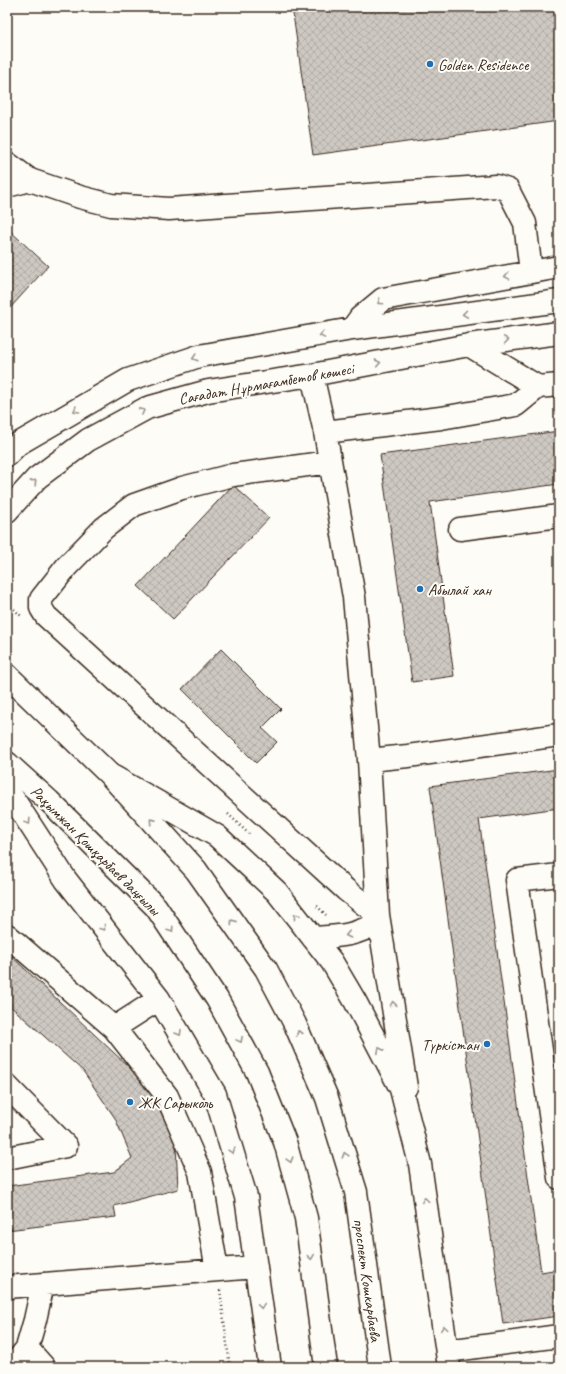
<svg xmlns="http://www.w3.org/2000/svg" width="566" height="1374" font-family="Caveat,sans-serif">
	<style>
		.building { fill: url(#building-cross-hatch); stroke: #3b2a1e }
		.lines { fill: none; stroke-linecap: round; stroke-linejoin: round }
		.minor-casing { stroke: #3b2a1e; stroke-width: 25 }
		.major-casing { stroke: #3b2a1e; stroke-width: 25 }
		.path { stroke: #3b2a1e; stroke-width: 2.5; stroke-dasharray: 1 3; stroke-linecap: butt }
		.minor { stroke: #fdfcf7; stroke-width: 22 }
		.major { stroke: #fdfcf7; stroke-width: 22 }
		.oneway { stroke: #9c938a }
		.poi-dot { fill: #1f6fb2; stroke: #fdfcf7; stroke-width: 1.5 }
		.labels { text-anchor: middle; stroke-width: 4; stroke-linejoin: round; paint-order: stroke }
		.poi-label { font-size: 16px; fill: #3b2a1e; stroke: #fdfcf7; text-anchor: start }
		.street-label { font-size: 16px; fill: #3b2a1e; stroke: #fdfcf7 }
	</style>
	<defs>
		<pattern id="building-cross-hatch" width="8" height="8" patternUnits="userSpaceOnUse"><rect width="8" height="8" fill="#cdc8c2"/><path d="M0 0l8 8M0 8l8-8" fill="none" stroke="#b1aca6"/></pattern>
	</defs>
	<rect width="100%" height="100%" fill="#fdfcf7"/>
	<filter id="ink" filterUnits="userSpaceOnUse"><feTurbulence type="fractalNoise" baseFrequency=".025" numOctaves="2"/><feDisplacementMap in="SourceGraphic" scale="8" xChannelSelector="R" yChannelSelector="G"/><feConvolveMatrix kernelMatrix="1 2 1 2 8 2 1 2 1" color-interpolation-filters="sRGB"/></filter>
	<g filter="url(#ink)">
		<path class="building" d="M292 7H559V121L313 155Z
			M9 230 48 266 11 307 7 304V233Z
			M559 431V484L430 502 454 676 412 682 380 455Z
			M233 485 269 518 173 619 138 586Z
			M221 649 281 709 262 728 277 742 256 763 182 689Z
			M559 769V808L479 819 541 1272 559 1269V1316L503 1324 430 786Z
			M7 952 148 1085 176 1144 178 1189 114 1206 116 1217 7 1230V1186L114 1172 132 1158 115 1118 83 1071 7 1003Z"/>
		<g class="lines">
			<g class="minor-casing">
				<path id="minor" d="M7 163 30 180 80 197 111 205 169 209 496 186 508 190 525 223 531 272
					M7 186 30 180
					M352 329 360 318 383 299 559 267
					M469 345 538 387 559 385
					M312 375 325 432 354 597 369 760
					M325 432 441 418 516 405 538 387
					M7 455 18 444 128 380 199 356 352 329 559 301
					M330 462 233 475 182 488 134 505 104 528 67 566 41 599V608L46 616 346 890 378 915
					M7 511 37 478 88 440 147 408 208 391 312 375 469 345 559 333
					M460 529 559 516
					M114 777 217 836 277 892 332 962 355 1001 401 1089 420 1164 449 1367
					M7 789 66 880 159 999 215 1094 246 1197 270 1367
					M559 875 517 880 559 1178
					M7 935 114 1028 167 1096 200 1172 217 1270
					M313 938C342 936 354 936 379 922
					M114 1028 159 999
					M7 1086 66 1146 7 1158
					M406 1087 378 915 369 760 408 756 559 735
					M7 1287 256 1267
					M27 1348 44 1367
					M447 1351 559 1336
					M12 1367 27 1348 35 1320 43 1284"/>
			</g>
			<g class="major-casing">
				<path id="major" d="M7 675 110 775 196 870 266 969 295 1024 327 1098 356 1192 380 1367
					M7 763 49 801 156 907 217 999 257 1072 285 1142 306 1218 326 1367"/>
			</g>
			<path class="path" d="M7 608 12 607 21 616
				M228 814 249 834
				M317 906 326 915
				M220 1290 230 1367"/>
			<use href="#minor" class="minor"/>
			<use href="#major" class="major"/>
		</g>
		<defs><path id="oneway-chevron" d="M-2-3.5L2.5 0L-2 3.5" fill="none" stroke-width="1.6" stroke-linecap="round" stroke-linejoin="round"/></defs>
		<g class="oneway">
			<use href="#oneway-chevron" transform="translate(507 276) rotate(170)"/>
			<use href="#oneway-chevron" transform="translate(380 302) rotate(146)"/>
			<use href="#oneway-chevron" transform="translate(465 314) rotate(172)"/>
			<use href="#oneway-chevron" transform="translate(322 335) rotate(170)"/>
			<use href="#oneway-chevron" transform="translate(506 340) rotate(-8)"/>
			<use href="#oneway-chevron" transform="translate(195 358) rotate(163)"/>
			<use href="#oneway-chevron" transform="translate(378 363) rotate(-11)"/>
			<use href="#oneway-chevron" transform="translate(76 410) rotate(150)"/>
			<use href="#oneway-chevron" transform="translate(142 411) rotate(-28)"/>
			<use href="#oneway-chevron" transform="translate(34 482) rotate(-46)"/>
			<use href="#oneway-chevron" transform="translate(152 821) rotate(-132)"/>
			<use href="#oneway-chevron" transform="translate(28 822) rotate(57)"/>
			<use href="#oneway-chevron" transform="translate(296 916) rotate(-128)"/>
			<use href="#oneway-chevron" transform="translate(233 922) rotate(-125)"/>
			<use href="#oneway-chevron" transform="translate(103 928) rotate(52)"/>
			<use href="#oneway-chevron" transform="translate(171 930) rotate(56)"/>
			<use href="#oneway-chevron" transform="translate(348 935) rotate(167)"/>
			<use href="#oneway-chevron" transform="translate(393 1004) rotate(-99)"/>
			<use href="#oneway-chevron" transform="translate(179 1033) rotate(59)"/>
			<use href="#oneway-chevron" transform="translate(299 1033) rotate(-113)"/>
			<use href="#oneway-chevron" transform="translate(240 1040) rotate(62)"/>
			<use href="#oneway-chevron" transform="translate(380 1050) rotate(-117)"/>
			<use href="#oneway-chevron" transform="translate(232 1151) rotate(73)"/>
			<use href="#oneway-chevron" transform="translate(345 1155) rotate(-107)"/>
			<use href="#oneway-chevron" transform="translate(290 1160) rotate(74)"/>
			<use href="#oneway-chevron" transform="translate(425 1200) rotate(-98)"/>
			<use href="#oneway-chevron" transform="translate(311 1257) rotate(82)"/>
			<use href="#oneway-chevron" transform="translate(261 1306) rotate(82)"/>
			<use href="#oneway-chevron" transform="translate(444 1328) rotate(-98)"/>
		</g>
	</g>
	<g class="poi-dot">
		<circle cx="430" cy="64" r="4"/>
		<circle cx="420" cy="589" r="4"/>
		<circle cx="487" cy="1044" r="4"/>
		<circle cx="130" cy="1102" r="4"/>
	</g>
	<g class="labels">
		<g class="poi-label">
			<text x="438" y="70">Golden Residence</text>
			<text x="428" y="595">Абылай хан</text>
			<text x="479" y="1050" text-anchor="end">Түркістан</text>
			<text x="138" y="1108">ЖК Сарыколь</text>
		</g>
		<g class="street-label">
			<text transform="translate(266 383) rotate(-10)" y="6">Сағадат Нұрмағамбетов көшесі</text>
			<text transform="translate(96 850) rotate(45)" y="6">Рақымжан Қошқарбаев даңғылы</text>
			<text transform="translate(368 1280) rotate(82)" y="6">проспект Кошкарбаева</text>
		</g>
	</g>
	<rect width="566" height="1374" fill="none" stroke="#fdfcf7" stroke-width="24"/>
	<rect x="12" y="12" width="542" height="1350" fill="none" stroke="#3b2a1e" stroke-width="1.5" filter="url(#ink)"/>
</svg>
